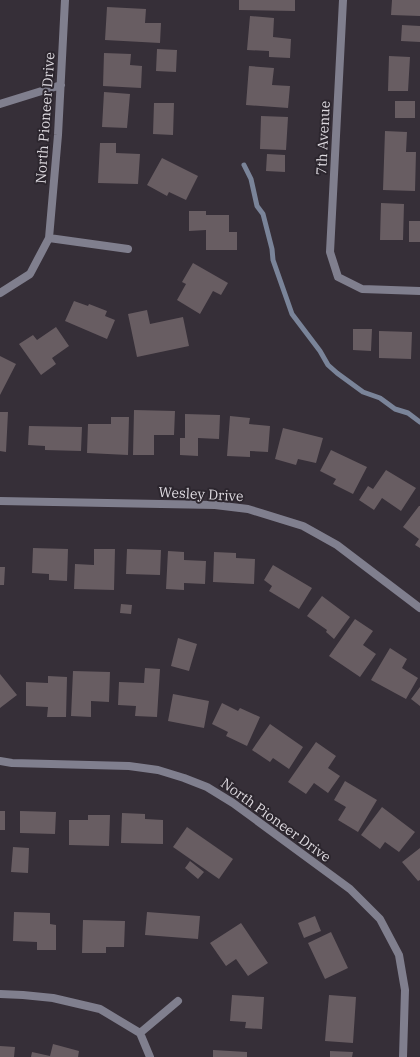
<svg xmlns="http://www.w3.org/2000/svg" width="420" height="1057" font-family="'IBM Plex Serif',serif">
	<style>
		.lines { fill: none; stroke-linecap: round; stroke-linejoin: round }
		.stream { stroke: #7a8499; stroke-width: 5 }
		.building { fill: #685d62 }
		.street { stroke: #807f8e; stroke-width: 8 }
		.labels { text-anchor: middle; stroke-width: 4; stroke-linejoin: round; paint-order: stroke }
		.street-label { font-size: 14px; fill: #ddd9df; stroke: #2c262e }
	</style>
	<rect width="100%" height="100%" fill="#362f38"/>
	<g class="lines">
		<path class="stream" d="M244 165 251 179 257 206 263 214 272 249 273 260 292 314 320 351 328 365 337 373 363 392 380 398 395 409 408 413 420 422"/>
	</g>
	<path class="building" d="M239 0H295V11L239 10Z
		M392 0H420V16L391 15Z
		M107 7 146 9 145 23H161L160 43 105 40Z
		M250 16 274 18 273 37 291 39 290 58 269 57V51L247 50Z
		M402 25 420 26V42L401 41Z
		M157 49 177 50 176 72 156 71Z
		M104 53 131 54 130 65 142 66 141 88 103 86Z
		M389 56 410 57 408 91H388Z
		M249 66 274 68 272 85 290 86 288 108 246 105Z
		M104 92 130 94 127 128 102 127Z
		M395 101H415V118H395Z
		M154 103H174L173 135 153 134Z
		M261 116 288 117 286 150 260 149Z
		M385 131 407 132 406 152H416L415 191 383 190Z
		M100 143H116V153L140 154 138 184 98 183Z
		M267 154 285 155V172L266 171Z
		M162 158 198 176 186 200 169 192 167 196 147 185Z
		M381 203 404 204 403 240H380Z
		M189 211H206V215H229V232H237V250H206V230L189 231Z
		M409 221H420V242H409Z
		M193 263 228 283 221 295 213 291 200 314 177 300 186 284 182 282Z
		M74 301 88 306 89 304 107 311 105 316 115 320 107 339 65 321Z
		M147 310 150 324 183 317 189 346 137 357 128 314Z
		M56 327 69 346 52 358 56 364 41 375 19 344 33 335 37 340Z
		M353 329H372L371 351 353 350Z
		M379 331 412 332 411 359 379 358Z
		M0 356 16 364 0 395Z
		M134 410 175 411 174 435H154V455H133Z
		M0 412H8L6 452 0 451Z
		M185 414 220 415 219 439 198 438V456L180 455V438H185Z
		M230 416 250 418 249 424 270 426 268 452 250 451V457L227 456Z
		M111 417H129L128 455 87 453 88 424H111Z
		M29 426 82 427 81 451 45 450V446L28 445Z
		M283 428 323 438 316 463 298 459 296 465 275 459Z
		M331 450 367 467 353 494 333 484 336 479 320 471Z
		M386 470 416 488 401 511 382 498 374 510 359 500 368 486 373 489Z
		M419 506H420V548L415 545 419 539 403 527Z
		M33 548 68 549 67 581 49 580V574L32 573Z
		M94 549H115L114 590 74 589 75 564 94 565Z
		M127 549 161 550 160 575 126 574Z
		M168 551 184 552V560L206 561 205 584 184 583V590L166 589Z
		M214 552 236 553V558L255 559 254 584 213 582Z
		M273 565 312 588 299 609 269 591 272 586 264 580Z
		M0 567H5L4 585H0Z
		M322 596 350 617 334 639 326 632 327 630 307 616Z
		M121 604 132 605 131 614 120 613Z
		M355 619 373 631 363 645 376 654 360 677 329 656Z
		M178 638 197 644 189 671 171 666Z
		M390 648 407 659 402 668 418 678 406 699 371 680Z
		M145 668 160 669 157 717 135 716 136 706 118 705 119 682 144 683Z
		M73 671 110 672 109 702 91 701V717L71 716Z
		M0 674 17 695 0 708Z
		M48 676 67 677 66 717H47L48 707 26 706V682L48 683Z
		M420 687V706L411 699Z
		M173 694 209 701 204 728 168 721Z
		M222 703 238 711 240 708 260 717 247 746 226 736 228 732 212 724Z
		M270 724 303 747 289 769 273 758 270 762 252 750Z
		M316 742 336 756 328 768 340 776 328 793 314 783 306 794 288 782Z
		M345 781 377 800 358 832 338 820 346 807 334 800Z
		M382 807 415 832 399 852 385 842 380 849 361 835Z
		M0 811H5V830H0Z
		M20 811 56 812 55 834 20 833Z
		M122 813 145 814V819L163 820V844L121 843Z
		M88 815H110L109 846 69 845V820H88Z
		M187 827 233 859 219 879 173 847Z
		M13 847 29 848 28 873 11 872Z
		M420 848V880L418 881 402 862Z
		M190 861 204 872 198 879 185 868Z
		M14 912 50 913V924L56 925V950H37V942L13 941Z
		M147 912 200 916 198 939 145 935Z
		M315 916 321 931 304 938 298 923Z
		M83 920 125 921 124 947H106V953H82Z
		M241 923 268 963 248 976 236 959 226 966 210 943Z
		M331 932 348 968 325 979 308 943Z
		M232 995 264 997 262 1029 245 1028 246 1022 230 1021Z
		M329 995 356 997 353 1043 325 1041Z
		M53 1044 79 1051 78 1057H31L32 1052 50 1056Z
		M0 1046 15 1047 14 1057H0Z
		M213 1050 247 1052V1057H213Z
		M330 1051 353 1052 352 1057H330Z"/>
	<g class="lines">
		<path class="street" d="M343 0 330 252 338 277 362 289 420 291
			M0 104 61 85
			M49 238 128 249
			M0 293 30 274 49 238 58 135 65 0
			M0 501 215 505 248 509 303 526 337 545 420 608
			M0 761 12 763 129 766 158 770 184 778 207 787 233 803 350 889 380 919 399 955 405 990 403 1057
			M0 994 23 995 53 998 100 1009 140 1033 178 1001
			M140 1033 150 1057"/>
	</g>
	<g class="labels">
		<g class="street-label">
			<text transform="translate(45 118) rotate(-86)" y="5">North Pioneer Drive</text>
			<text transform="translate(323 138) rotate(-87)" y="5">7th Avenue</text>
			<text transform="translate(201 494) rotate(3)" y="5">Wesley Drive</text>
			<text transform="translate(276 820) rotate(36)" y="5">North Pioneer Drive</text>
		</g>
	</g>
</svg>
